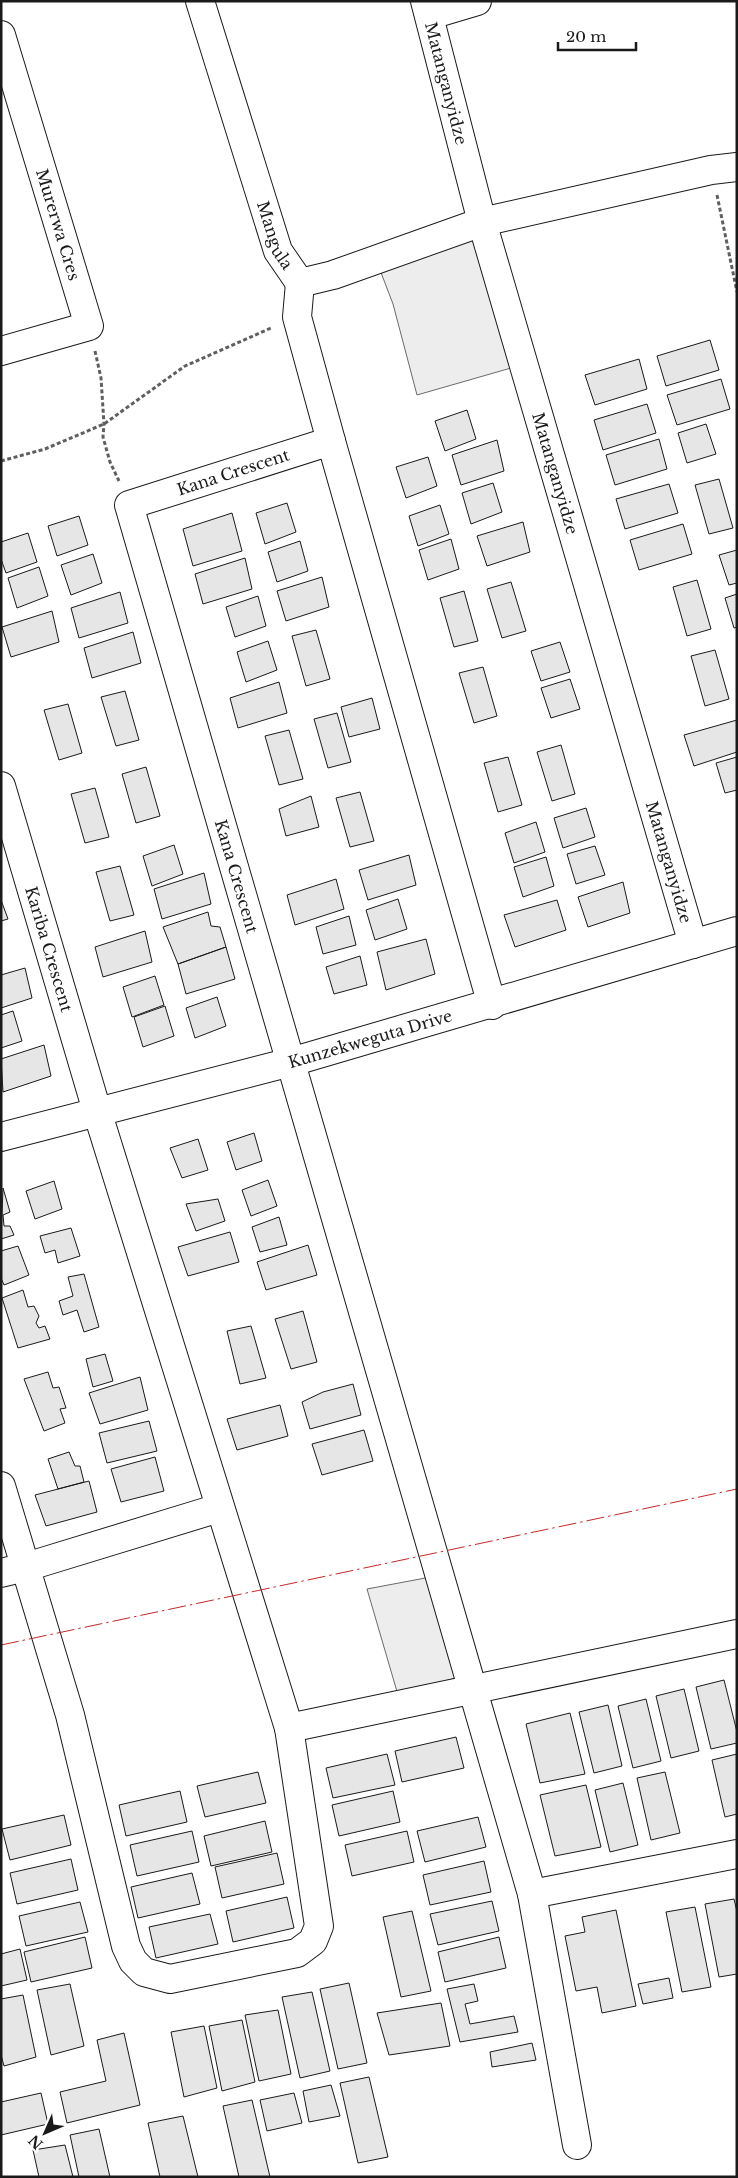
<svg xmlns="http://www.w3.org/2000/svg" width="738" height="2178" font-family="'Libre Baskerville',serif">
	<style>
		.built { fill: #ededed; stroke: #6a6a6a }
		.building { fill: #e6e6e6; stroke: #1a1a1a }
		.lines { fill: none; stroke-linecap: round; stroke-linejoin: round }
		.minor-casing { stroke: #1a1a1a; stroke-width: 30 }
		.path { stroke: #5f5f5f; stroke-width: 3; stroke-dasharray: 4 2.5; stroke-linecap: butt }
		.minor { stroke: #fff; stroke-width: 28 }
		.power { stroke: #c62828; stroke-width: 1; stroke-dasharray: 18 4 2.5 4; stroke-linecap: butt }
		.labels { text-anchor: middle; stroke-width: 4; stroke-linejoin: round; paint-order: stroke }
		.street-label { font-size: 16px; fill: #1a1a1a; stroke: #fff }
	</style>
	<rect width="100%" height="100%" fill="#fff"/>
	<path class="built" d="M473 239 511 368 417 395 393 304 380 270Z
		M436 1576 462 1676 398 1695 367 1589Z"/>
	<path class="building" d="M710 340 719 370 666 386 657 356Z
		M639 359 647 389 595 405 585 375Z
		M721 379 730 409 677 425 667 395Z
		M647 404 656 433 603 450 594 420Z
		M467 410 476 439 445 451 435 421Z
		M706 424 716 454 687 463 678 433Z
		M659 439 667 469 615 485 606 455Z
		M497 440 504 471 461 485 452 455Z
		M428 457 437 486 406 498 396 467Z
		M719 479 733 528 709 534 695 485Z
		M493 483 502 512 471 524 462 493Z
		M669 484 678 513 625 529 616 499Z
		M287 503 296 532 265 544 256 513Z
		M440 505 449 534 418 546 409 516Z
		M232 513 242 551 193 566 183 529Z
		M79 516 88 545 57 556 48 526Z
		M523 522 530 552 487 566 477 536Z
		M683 524 692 554 639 570 630 540Z
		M28 533 37 562 6 573 1 559V542Z
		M451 539 459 569 428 580 419 550Z
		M300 541 308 571 277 582 268 552Z
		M737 550V583L729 585 719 555Z
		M93 554 102 583 71 595 61 565Z
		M245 558 252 589 203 604 195 574Z
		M39 567 48 596 17 608 8 578Z
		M322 577 329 607 286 621 277 591Z
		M697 580 711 629 687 636 673 587Z
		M511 582 526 631 502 638 487 589Z
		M464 591 478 641 454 647 440 598Z
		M120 592 128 623 79 638 71 608Z
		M737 594V627L734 628 725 598Z
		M258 596 266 626 235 637 226 607Z
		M52 611 59 642 11 657 2 627Z
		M316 630 330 679 306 686 292 636Z
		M133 632 141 663 92 678 84 648Z
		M268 641 277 670 246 682 237 652Z
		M560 642 570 672 541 681 531 651Z
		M715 650 729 699 705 706 691 656Z
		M483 667 497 716 474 723 459 673Z
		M570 679 580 709 551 718 541 688Z
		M279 682 287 713 238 728 230 698Z
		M125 691 139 740 116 746 101 697Z
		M372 698 380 729 349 737 341 707Z
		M68 704 82 753 59 760 44 710Z
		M337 713 351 762 328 768 314 719Z
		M737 720V752L694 766 684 735Z
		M289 730 303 779 279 785 265 736Z
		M561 745 575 794 552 801 537 752Z
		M508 757 522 805 498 812 484 763Z
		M737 757V790L725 793 716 763Z
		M146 767 160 816 136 823 122 774Z
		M95 788 109 837 85 843 71 794Z
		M360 792 374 841 350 847 336 798Z
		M311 796 319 827 286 836 279 809Z
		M586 808 595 837 563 848 554 818Z
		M536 822 545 852 514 863 505 833Z
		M174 845 183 874 152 886 143 856Z
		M595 846 605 875 576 884 567 854Z
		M409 855 416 885 368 900 359 870Z
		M546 857 554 886 523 897 514 867Z
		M120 866 134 915 110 921 96 872Z
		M204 873 211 904 162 919 154 889Z
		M336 879 344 909 295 925 287 895Z
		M623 882 630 913 588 927 578 897Z
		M398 899 407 929 375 940 366 910Z
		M1 900 8 919 1 921Z
		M557 900 566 930 515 947 504 915Z
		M208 912 211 926 220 927 226 947 178 964 163 927Z
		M349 916 356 945 323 954 316 927Z
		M145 931 152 962 103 977 95 947Z
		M426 939 435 974 386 990 377 952Z
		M226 947 235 979 186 994 178 964Z
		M360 956 367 985 334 994 326 967Z
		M25 968 32 998 1 1008V975Z
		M155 976 164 1005 132 1017 123 987Z
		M217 997 226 1026 195 1038 186 1008Z
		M165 1006 174 1036 143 1047 134 1017Z
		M13 1011 22 1041 1 1048V1015Z
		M44 1045 51 1076 3 1092 1 1059Z
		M254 1133 262 1161 236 1170 227 1142Z
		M198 1139 208 1170 182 1178 170 1148Z
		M268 1180 277 1206 251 1216 242 1190Z
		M54 1181 62 1209 35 1219 26 1191Z
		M3 1188 10 1212 3 1215 4 1226H10L14 1235 1 1239Z
		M218 1199 225 1221 196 1231 186 1204Z
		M279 1217 287 1245 260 1252 252 1227Z
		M71 1228 80 1256 58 1263 55 1250 45 1253 40 1236Z
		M230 1232 239 1262 188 1276 178 1247Z
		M308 1245 317 1275 266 1290 257 1262Z
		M18 1246 29 1275 4 1285 1 1278V1251Z
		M84 1274 99 1327 84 1332 77 1310 63 1315 59 1301 73 1296 68 1277Z
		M23 1290 28 1307 34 1306 39 1316 36 1323 39 1328 45 1326 50 1339 18 1348 2 1298Z
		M303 1311 317 1362 291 1369 275 1319Z
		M251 1326 266 1378 240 1384 227 1331Z
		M105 1354 113 1381 93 1387 86 1359Z
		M48 1372 53 1388 59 1387 66 1408 60 1409 65 1423 44 1431 24 1379Z
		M140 1377 148 1410 100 1424 89 1393Z
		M353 1384 361 1415 310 1429 302 1402 323 1392Z
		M280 1405 288 1436 237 1450 227 1419Z
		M149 1421 157 1451 107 1463 99 1433Z
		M364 1430 373 1461 322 1475 312 1444Z
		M69 1452 75 1466H80L84 1482 58 1489 48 1459Z
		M155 1457 164 1491 121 1502 111 1469Z
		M89 1481 97 1512 46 1526 35 1495Z
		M724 1680 737 1732V1743L711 1749 696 1687Z
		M684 1689 699 1751 671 1758 656 1696Z
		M646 1699 661 1761 633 1768 618 1706Z
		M608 1705 622 1766 594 1773 579 1712Z
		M570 1713 585 1774 540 1783 526 1724Z
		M456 1737 464 1768 402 1782 395 1751Z
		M387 1754 395 1785 333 1798 326 1768Z
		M737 1754V1814L725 1817 712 1760Z
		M258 1772 266 1803 205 1817 197 1786Z
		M665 1772 680 1833 651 1840 637 1778Z
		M623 1783 638 1845 610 1852 595 1790Z
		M586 1785 601 1847 555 1856 540 1795Z
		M180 1791 187 1822 126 1836 119 1805Z
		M393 1791 400 1822 339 1836 332 1805Z
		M64 1815 71 1845 10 1860 2 1829Z
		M478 1817 486 1847 425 1862 417 1831Z
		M265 1821 272 1852 211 1866 204 1836Z
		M192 1831 199 1862 137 1876 130 1845Z
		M407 1831 414 1862 352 1876 345 1845Z
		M277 1853 284 1884 222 1898 215 1867Z
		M71 1859 78 1890 17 1904 10 1873Z
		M484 1861 491 1892 430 1905 423 1875Z
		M192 1873 200 1904 138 1918 131 1887Z
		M287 1897 294 1928 233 1942 226 1911Z
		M734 1899 737 1912V1974L719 1977 705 1904Z
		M492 1901 499 1931 438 1945 430 1914Z
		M80 1902 88 1932 26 1946 19 1916Z
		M695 1907 711 1987 682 1992 666 1912Z
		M616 1910 636 2006 602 2013 597 1987 576 1991 565 1936 585 1932 582 1917Z
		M412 1911 431 1991 401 1997 383 1917Z
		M210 1914 218 1944 156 1958 149 1927Z
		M85 1937 92 1968 31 1982 24 1952Z
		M499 1937 506 1968 445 1982 438 1952Z
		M20 1949 27 1980 1 1986V1954Z
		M669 1978 673 1998 643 2004 638 1984Z
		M349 1983 367 2063 338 2069 320 1989Z
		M70 1984 84 2046 51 2055 37 1990Z
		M474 1984 478 2001 465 2004 470 2024 514 2016 518 2032 460 2042 447 1989Z
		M312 1992 330 2071 300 2078 282 1997Z
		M23 1995 36 2057 4 2066 1 2055V1999Z
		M441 2003 450 2046 389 2055 377 2013Z
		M278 2010 291 2074 259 2081 245 2015Z
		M242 2020 255 2082 222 2091 209 2026Z
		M204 2026 217 2088 184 2097 171 2032Z
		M124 2033 140 2105 67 2123 60 2092 106 2081 97 2040Z
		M532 2043 536 2060 492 2067 490 2052Z
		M369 2077 388 2157 358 2163 340 2083Z
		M331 2085 340 2116 309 2122 303 2091Z
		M41 2093 48 2124 1 2135V2102Z
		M294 2093 302 2123 267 2131 260 2100Z
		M252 2100 270 2177H239L223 2106Z
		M183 2116 198 2177H160L148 2123Z
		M99 2129 110 2177H79L70 2135Z
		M65 2145 73 2177H39L33 2150Z"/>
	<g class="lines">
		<g class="minor-casing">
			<g id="minor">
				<path id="s1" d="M200 1 278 251 300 283 333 275 482 222 711 170 737 167"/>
				<path id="s2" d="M425 1 482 222 693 944"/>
				<path d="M430 15 477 1"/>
				<path id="s3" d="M1 35 89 326 1 351"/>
				<path d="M300 283 297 317 331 441"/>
				<path id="s4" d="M1 786 97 1111 289 1728 737 1634"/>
				<path id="s5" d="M492 1005 331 441 129 505 532 1894 577 2145"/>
				<path id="s6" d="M1 1137 291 1062 737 931"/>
				<path d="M1 1486 70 1715 126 1946 133 1961 144 1972 170 1979 297 1953 313 1941 319 1926 289 1728"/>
				<path d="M1 1573 26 1567 219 1508"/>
				<path d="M532 1894 737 1854"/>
			</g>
		</g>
		<path class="path" d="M717 195 737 292
			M95 351 101 378 104 424 103 437 110 462 119 481
			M1 461 45 449 104 424 185 366 271 328"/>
		<use href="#minor" class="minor"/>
		<path class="power" d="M1 1645 737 1489"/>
	</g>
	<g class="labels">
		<g class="street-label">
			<text dy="6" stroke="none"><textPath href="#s2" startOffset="85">Matanganyidze</textPath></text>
			<text dy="6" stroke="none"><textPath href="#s3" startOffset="198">Murerwa Cres</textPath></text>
			<text dy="6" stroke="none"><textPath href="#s1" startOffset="246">Mangula</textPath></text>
			<text transform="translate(233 472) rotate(-18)" y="6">Kana Crescent</text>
			<text dy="6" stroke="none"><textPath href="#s2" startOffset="490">Matanganyidze</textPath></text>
			<text dy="6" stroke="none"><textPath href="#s2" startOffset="895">Matanganyidze</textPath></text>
			<text dy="6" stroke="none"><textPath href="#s5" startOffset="1185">Kana Crescent</textPath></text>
			<text dy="6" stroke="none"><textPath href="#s4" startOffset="170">Kariba Crescent</textPath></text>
			<text dy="6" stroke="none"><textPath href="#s6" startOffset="382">Kunzekweguta Drive</textPath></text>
		</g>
	</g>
	<rect width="738" height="2178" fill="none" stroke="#1a1a1a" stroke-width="5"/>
	<g transform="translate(45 2133) rotate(225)" stroke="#ffffff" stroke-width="4" paint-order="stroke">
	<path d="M0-4L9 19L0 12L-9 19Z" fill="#1a1a1a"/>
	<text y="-8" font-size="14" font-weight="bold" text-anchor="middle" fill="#1a1a1a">N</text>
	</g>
	<path d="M558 42v8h78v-8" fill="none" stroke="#1a1a1a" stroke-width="2.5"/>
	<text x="566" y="42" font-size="15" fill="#1a1a1a" stroke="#ffffff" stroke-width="4" paint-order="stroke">20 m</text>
</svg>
